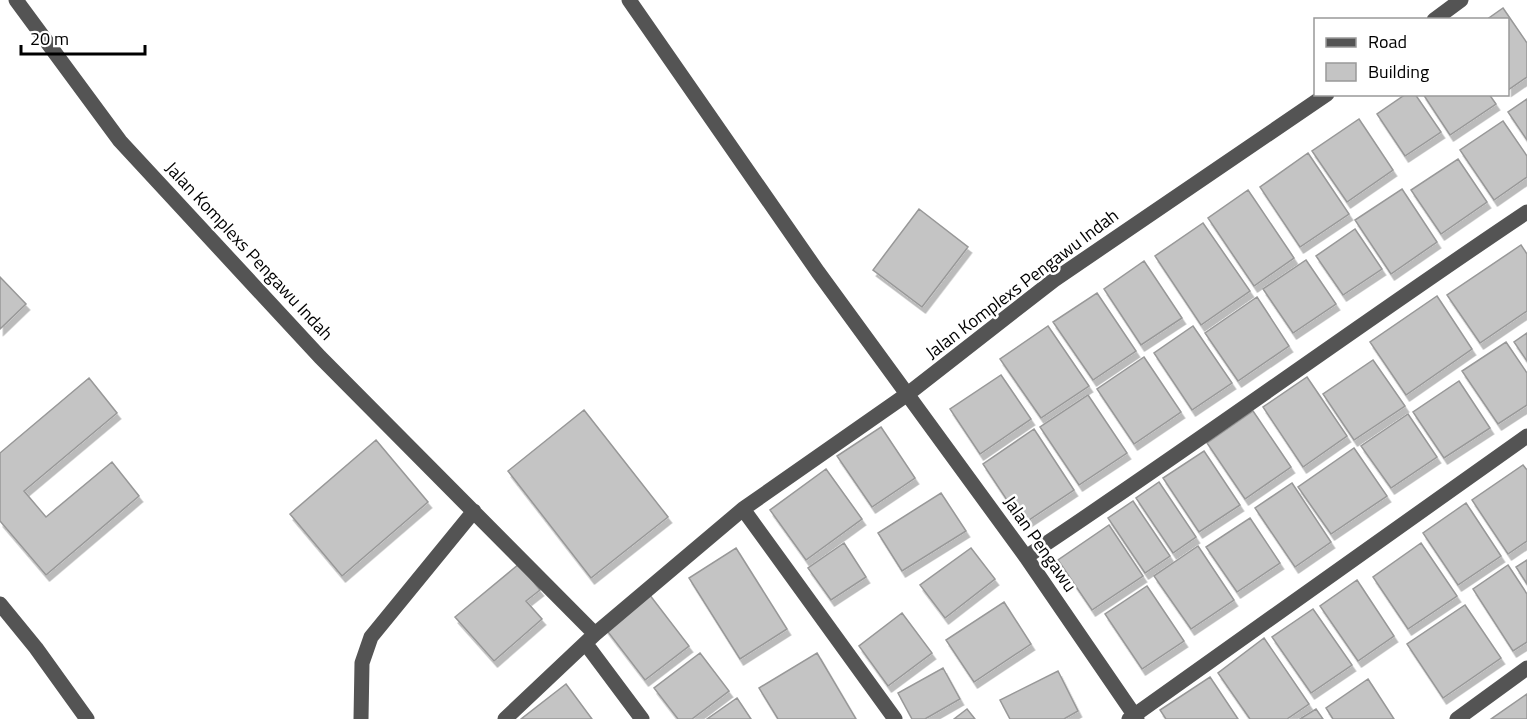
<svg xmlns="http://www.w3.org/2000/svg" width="1527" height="719" font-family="'Titillium Web',sans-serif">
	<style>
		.building { fill: #c4c4c4; stroke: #989898; stroke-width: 1.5; filter: url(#shadow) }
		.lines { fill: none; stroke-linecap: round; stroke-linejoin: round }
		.minor { stroke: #545454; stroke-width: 15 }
		.labels { text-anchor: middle; stroke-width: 5; stroke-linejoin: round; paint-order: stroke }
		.street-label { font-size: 18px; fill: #000; stroke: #fff }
	</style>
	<defs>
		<filter id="shadow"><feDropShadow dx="3.5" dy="6" stdDeviation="0" flood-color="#0004"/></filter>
	</defs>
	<rect width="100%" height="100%" fill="#fff"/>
	<path class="building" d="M1503 8 1527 43V77L1508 90V20H1486Z
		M1406 94H1415L1441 132 1405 156 1377 114Z
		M1423 94H1489L1496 104 1450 135Z
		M1527 99V140L1508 112Z
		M1359 119 1393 170 1347 202 1312 151Z
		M1503 121 1527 156V177L1494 200 1460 150Z
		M1308 153 1349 214 1300 247 1260 187Z
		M1458 159 1487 202 1441 234 1411 190Z
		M1402 189 1437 242 1391 274 1355 220Z
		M1248 190 1294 258 1254 286 1208 218Z
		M919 209 968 247 922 307 873 270Z
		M1203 223 1250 291 1201 325 1155 256Z
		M1355 229 1382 269 1343 295 1316 256Z
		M1521 245 1527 254V311L1480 343 1447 295Z
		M1306 260 1336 304 1293 333 1263 289Z
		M1144 261 1182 318 1141 345 1104 289Z
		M0 277 26 304 0 329Z
		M1097 293 1136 351 1093 380 1053 322Z
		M1437 296 1472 349 1406 395 1370 342Z
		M1257 297 1289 346 1238 381 1205 333Z
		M1048 326 1089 386 1041 418 1000 359Z
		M1193 326 1232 383 1192 410 1154 353Z
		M1527 333V361L1514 342Z
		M1506 342 1527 373V405L1498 424 1462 371Z
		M1144 357 1181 412 1134 444 1097 389Z
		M1373 360 1405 406 1354 440 1323 394Z
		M1001 375 1031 419 980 454 950 409Z
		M1307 377 1347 436 1303 467 1263 407Z
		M89 378 117 413 24 491 46 517 112 462 139 496 46 575 0 521V453Z
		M1459 381 1490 428 1444 458 1413 412Z
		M1088 395 1127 453 1079 485 1040 427Z
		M584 410 668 517 591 578 508 471Z
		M1253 411 1291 467 1245 499 1207 443Z
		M1408 414 1437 457 1391 488 1361 446Z
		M881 427 915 478 872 507 837 456Z
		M1034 429 1074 490 1023 524 983 464Z
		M376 440 428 502 342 576 290 514Z
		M1354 448 1387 496 1331 534 1298 487Z
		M1204 451 1240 505 1199 532 1163 478Z
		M1523 465 1527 470V541L1508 554 1472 500Z
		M826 469 862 519 806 560 770 510Z
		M1159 482 1196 537 1173 553 1136 498Z
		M1292 483 1331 542 1295 567 1255 508Z
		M941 493 966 531 902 571 878 533Z
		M1133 501 1170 556 1145 573 1108 518Z
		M1466 503 1501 556 1458 585 1423 533Z
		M1250 518 1280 563 1237 592 1206 547Z
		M1109 525 1143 576 1092 610 1058 560Z
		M844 543 866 577 831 600 808 568Z
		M1421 543 1457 596 1408 629 1373 577Z
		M1198 546 1234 600 1191 629 1154 576Z
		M736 548 787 629 740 659 689 578Z
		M971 548 995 579 945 618 920 585Z
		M1527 560V584L1516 567Z
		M519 564 540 590 526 601 542 619 494 661 455 617Z
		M1508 565 1527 594V642L1513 651 1473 589Z
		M1357 580 1394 636 1358 661 1320 606Z
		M1147 586 1184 641 1142 669 1105 614Z
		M649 594 689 646 645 680 605 628Z
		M1004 602 1031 644 974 682 946 640Z
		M1465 605 1501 658 1443 698 1407 644Z
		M1313 609 1352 665 1311 693 1272 637Z
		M902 613 932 653 888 686 859 646Z
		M1264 638 1309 704 1287 719H1250L1218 673Z
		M700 653 729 691 692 719H678L654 688Z
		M817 653 856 719H778L759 688Z
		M943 668 960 699 925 719H912L898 693Z
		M1058 671 1078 711 1064 719H1010L1000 700Z
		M1210 677 1238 719H1166L1160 710Z
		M1368 679 1394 719H1333L1326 708Z
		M566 684 592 719H521Z
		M1527 694V719H1491Z
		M737 698 751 719H707Z
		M967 709 975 719H954Z
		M1316 709 1323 719H1300Z"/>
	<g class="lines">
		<path class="minor" d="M16 0 120 141 320 357 595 634
			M629 0 818 272 1026 557 1137 719
			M1434 20 1461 0
			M743 509 895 719
			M1026 557C1195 445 1358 325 1527 212
			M0 604 36 648 87 719
			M586 644 642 719
			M361 719 362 663 371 637 474 511
			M505 719 595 634 743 509 909 393 1054 280 1327 94
			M1129 719 1527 436
			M1457 719 1527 668"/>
	</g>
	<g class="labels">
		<g class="street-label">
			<text transform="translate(249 251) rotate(47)" y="6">Jalan Komplexs Pengawu Indah</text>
			<text transform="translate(1022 284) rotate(-37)" y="6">Jalan Komplexs Pengawu Indah</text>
			<text transform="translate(1040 544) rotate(55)" y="6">Jalan Pengawu</text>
		</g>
	</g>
	<rect x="1314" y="18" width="195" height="78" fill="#ffffff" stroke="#999999" stroke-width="1.5"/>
	<rect x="1326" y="38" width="30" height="9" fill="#545454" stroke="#999999" stroke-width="1.5"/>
	<text x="1368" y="48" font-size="18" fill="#000000">Road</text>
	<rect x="1326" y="63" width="30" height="18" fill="#c4c4c4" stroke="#999999" stroke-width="1.5"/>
	<text x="1368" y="78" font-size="18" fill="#000000">Building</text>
	<path d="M21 45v9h124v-9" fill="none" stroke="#000000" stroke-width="3"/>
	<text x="30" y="45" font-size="18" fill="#000000" stroke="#ffffff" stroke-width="4.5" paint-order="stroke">20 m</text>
</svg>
